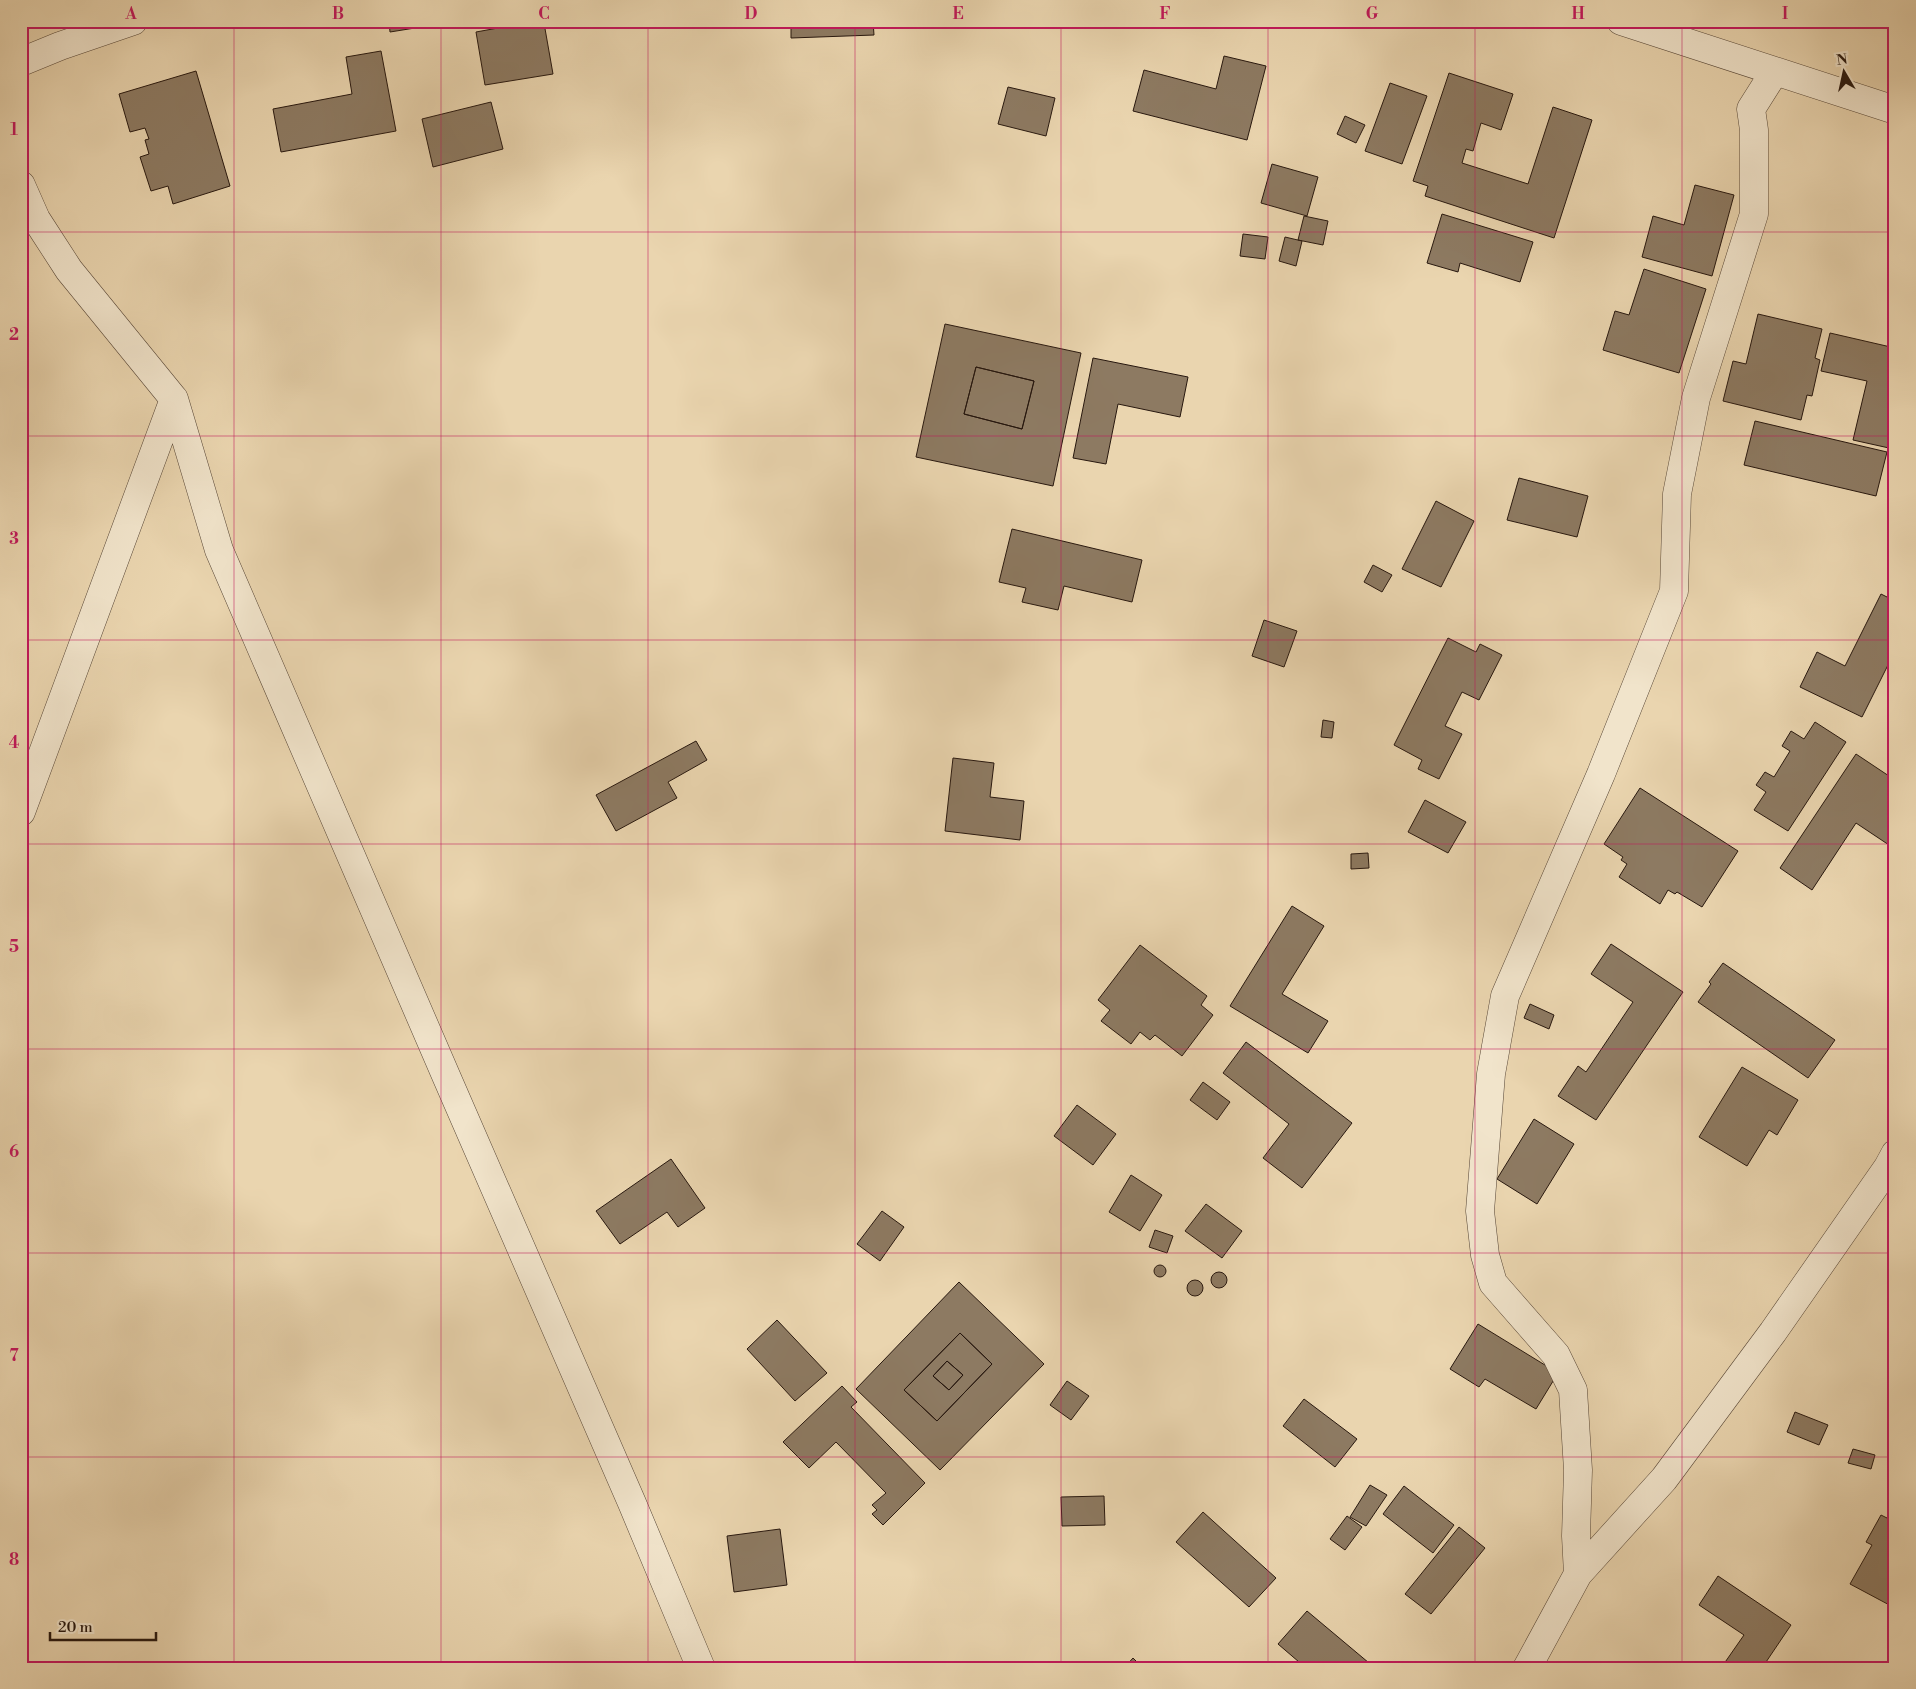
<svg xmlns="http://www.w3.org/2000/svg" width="1916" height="1689" font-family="'Libre Bodoni',serif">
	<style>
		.building { fill: #8d7a62; stroke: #28180f; fill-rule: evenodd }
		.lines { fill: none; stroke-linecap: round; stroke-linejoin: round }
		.minor-casing { stroke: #584737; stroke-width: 29 }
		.minor { stroke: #f1e4cb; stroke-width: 28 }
		.grid { fill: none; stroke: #c2185b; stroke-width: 1; stroke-opacity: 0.55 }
		.neatline { fill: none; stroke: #c2185b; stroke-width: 2 }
		.grid-label { font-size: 16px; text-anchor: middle; font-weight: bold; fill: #c2185b }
	</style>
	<rect width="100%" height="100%" fill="#ead5af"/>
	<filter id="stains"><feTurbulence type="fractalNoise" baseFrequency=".004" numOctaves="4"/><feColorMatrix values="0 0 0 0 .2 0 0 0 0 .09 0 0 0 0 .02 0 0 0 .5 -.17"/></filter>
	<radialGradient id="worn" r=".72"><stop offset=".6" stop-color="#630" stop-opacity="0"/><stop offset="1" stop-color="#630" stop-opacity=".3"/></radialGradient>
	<path class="building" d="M389 21H415V28L390 32Z
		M497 21H529L530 26 544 23 553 74 485 85 476 32 498 28Z
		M791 21H873L874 35 791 38Z
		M381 51 396 131 281 152 273 109 352 94 346 57Z
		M1224 56 1266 66 1247 140 1133 111 1144 70 1216 89Z
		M196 71 230 186 173 204 168 186 151 191 140 157 149 154 145 140 149 139 145 128 130 132 119 94Z
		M1449 73 1513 94 1501 130 1481 123 1473 151 1466 149 1462 163 1528 184 1553 107 1592 120 1554 238 1425 196 1428 186 1413 181Z
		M1390 83 1427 96 1402 164 1365 151Z
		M1008 87 1055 98 1046 136 998 124Z
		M491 102 503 149 433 167 422 119Z
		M1345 116 1365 125 1356 143 1337 134Z
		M1272 164 1318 177 1307 216 1261 203Z
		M1695 185 1734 195 1712 276 1642 257 1653 216 1684 225Z
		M1442 214 1533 242 1520 282 1460 263 1458 272 1427 263Z
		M1304 216 1328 221 1323 245 1298 240Z
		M1243 234 1268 237 1265 259 1240 256Z
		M1285 237 1302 241 1296 266 1279 261Z
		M1644 269 1706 289 1679 373 1603 350 1615 311 1629 315Z
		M1758 314 1822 329 1815 358 1820 360 1812 396 1807 395 1801 420 1723 401 1733 361 1746 364Z
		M945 324 1081 353 1053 486 916 457ZM976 367 1034 381 1022 429 964 414Z
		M1830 333 1895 348V422L1889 448 1853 440 1867 381 1821 371Z
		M1093 358 1188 377 1180 417 1118 404 1106 464 1073 458Z
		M976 367 1034 381 1022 429 964 414Z
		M1755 421 1887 452 1876 496 1744 465Z
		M1519 478 1588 496 1577 537 1507 520Z
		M1436 501 1474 521 1441 587 1402 569Z
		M1012 529 1142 560 1132 602 1064 586 1058 610 1022 602 1026 588 999 582Z
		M1373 565 1392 575 1382 592 1364 582Z
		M1881 594 1895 601V651L1862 717 1800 687 1817 652 1845 666Z
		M1264 620 1297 631 1284 667 1252 656Z
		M1448 638 1476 652 1480 644 1502 655 1479 700 1462 692 1445 726 1462 734 1439 779 1418 769 1422 760 1394 745Z
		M1323 720 1334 722 1332 738 1321 737Z
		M1815 722 1846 742 1788 831 1754 810 1766 792 1756 785 1765 772 1774 777 1790 751 1782 746 1791 731 1804 739Z
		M696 741 707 760 668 782 677 798 616 831 596 795Z
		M1856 754 1895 780V849L1856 823 1812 890 1780 868Z
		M953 758 994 763 990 797 1024 801 1020 840 945 831Z
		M1640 788 1738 851 1702 907 1677 892 1675 894 1668 890 1660 904 1619 877 1627 864 1621 860 1623 857 1604 844Z
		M1425 800 1466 822 1448 853 1408 832Z
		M1368 853 1369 868 1351 869V854Z
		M1292 906 1324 926 1282 994 1328 1021 1308 1053 1230 1006Z
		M1611 944 1683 992 1596 1120 1558 1096 1578 1066 1586 1072 1633 1002 1591 974Z
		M1140 945 1207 996 1201 1005 1213 1015 1182 1056 1155 1035 1150 1040 1140 1032 1131 1044 1101 1021 1110 1010 1098 1000Z
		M1723 963 1835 1040 1808 1078 1698 1002 1711 984 1709 982Z
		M1530 1004 1554 1015 1549 1029 1524 1018Z
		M1246 1042 1352 1123 1302 1188 1263 1158 1289 1124 1223 1073Z
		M1742 1067 1798 1100 1777 1135 1769 1130 1747 1166 1699 1137Z
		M1203 1082 1230 1102 1217 1120 1190 1100Z
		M1077 1105 1116 1134 1093 1165 1054 1136Z
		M1534 1119 1574 1144 1537 1204 1497 1179Z
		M671 1159 705 1208 678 1227 667 1212 620 1244 596 1211Z
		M1131 1175 1162 1195 1140 1231 1109 1212Z
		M1206 1204 1242 1231 1222 1258 1185 1231Z
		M882 1211 904 1227 880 1261 857 1244Z
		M1155 1230 1173 1236 1167 1253 1149 1247Z
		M1154 1271a6 6 0 1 1 12 0a6 6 0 1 1-12 0Z
		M1211 1280a8 8 0 1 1 16 0a8 8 0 1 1-16 0Z
		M1187 1288a8 8 0 1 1 16 0a8 8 0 1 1-16 0Z
		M959 1282 1044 1364 940 1470 856 1389ZM960 1333 992 1364 937 1421 904 1390Z
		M777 1320 827 1373 795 1401 747 1349Z
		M1478 1324 1558 1373 1536 1409 1485 1379 1479 1387 1450 1369Z
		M960 1333 992 1364 937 1421 904 1390ZM947 1361 963 1375 949 1390 933 1376Z
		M947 1361 963 1375 949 1390 933 1376Z
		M1067 1381 1089 1396 1071 1420 1050 1405Z
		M842 1386 857 1402 851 1407 925 1483 883 1525 872 1514 877 1510 872 1505 886 1493 836 1442 809 1468 783 1442Z
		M1304 1399 1357 1439 1335 1467 1283 1426Z
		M1795 1412 1828 1425 1819 1445 1787 1432Z
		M1853 1449 1875 1455 1871 1469 1848 1463Z
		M1370 1485 1387 1495 1366 1526 1350 1517Z
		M1404 1486 1454 1525 1433 1553 1383 1514Z
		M1104 1496 1105 1525 1062 1526 1061 1497Z
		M1895 1505V1608L1850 1584 1872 1545 1866 1542 1881 1515 1887 1518Z
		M1203 1512 1276 1578 1249 1607 1176 1542Z
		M1347 1516 1362 1527 1345 1550 1330 1539Z
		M1459 1527 1485 1548 1431 1614 1405 1594Z
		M780 1529 787 1585 734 1592 727 1536Z
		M1718 1576 1791 1625 1762 1668H1721L1744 1635 1699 1605Z
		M1307 1611 1375 1668H1306L1278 1644Z
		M1133 1658 1143 1668H1124Z"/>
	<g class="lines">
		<g class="minor-casing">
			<path id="minor" d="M1621 21 1895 110
				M21 62 60 46 133 21
				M21 185 36 219 69 270 174 399 219 550 447 1078 632 1503 701 1668
				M21 812 174 399
				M1578 1574 1576 1536 1578 1470 1573 1390 1556 1355 1493 1283 1485 1255 1480 1211 1491 1074 1505 996 1601 774 1674 591 1677 494 1696 398 1754 214V130L1751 109 1775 71
				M1527 1668 1578 1574 1664 1479 1773 1332 1888 1167 1895 1154"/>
		</g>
		<use href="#minor" class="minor"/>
	</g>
	<path class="grid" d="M234 21V1668M441 21V1668M648 21V1668M855 21V1668M1061 21V1668M1268 21V1668M1475 21V1668M1682 21V1668M21 232H1895M21 436H1895M21 640H1895M21 844H1895M21 1049H1895M21 1253H1895M21 1457H1895"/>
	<rect width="1916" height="1689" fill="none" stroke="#ead5af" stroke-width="55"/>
	<g transform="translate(1844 72) rotate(351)" stroke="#f1e4cb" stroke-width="4" paint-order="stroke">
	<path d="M0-4L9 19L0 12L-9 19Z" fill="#28180f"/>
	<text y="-8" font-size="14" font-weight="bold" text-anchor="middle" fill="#28180f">N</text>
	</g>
	<path d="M50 1632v8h106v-8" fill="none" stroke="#28180f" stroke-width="2.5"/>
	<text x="58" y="1632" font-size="15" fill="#28180f" stroke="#f1e4cb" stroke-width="4" paint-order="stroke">20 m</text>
	<rect x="28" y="28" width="1860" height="1634" class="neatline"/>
	<g class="grid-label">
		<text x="131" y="19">A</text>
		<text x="338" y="19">B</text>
		<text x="544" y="19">C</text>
		<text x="751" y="19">D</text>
		<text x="958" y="19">E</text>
		<text x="1165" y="19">F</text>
		<text x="1372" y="19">G</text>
		<text x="1578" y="19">H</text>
		<text x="1785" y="19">I</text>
		<text x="14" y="135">1</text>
		<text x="14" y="340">2</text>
		<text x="14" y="544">3</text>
		<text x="14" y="748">4</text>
		<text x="14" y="952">5</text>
		<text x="14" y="1157">6</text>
		<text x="14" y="1361">7</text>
		<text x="14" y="1565">8</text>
	</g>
	<rect width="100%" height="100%" filter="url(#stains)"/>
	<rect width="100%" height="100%" fill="url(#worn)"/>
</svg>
